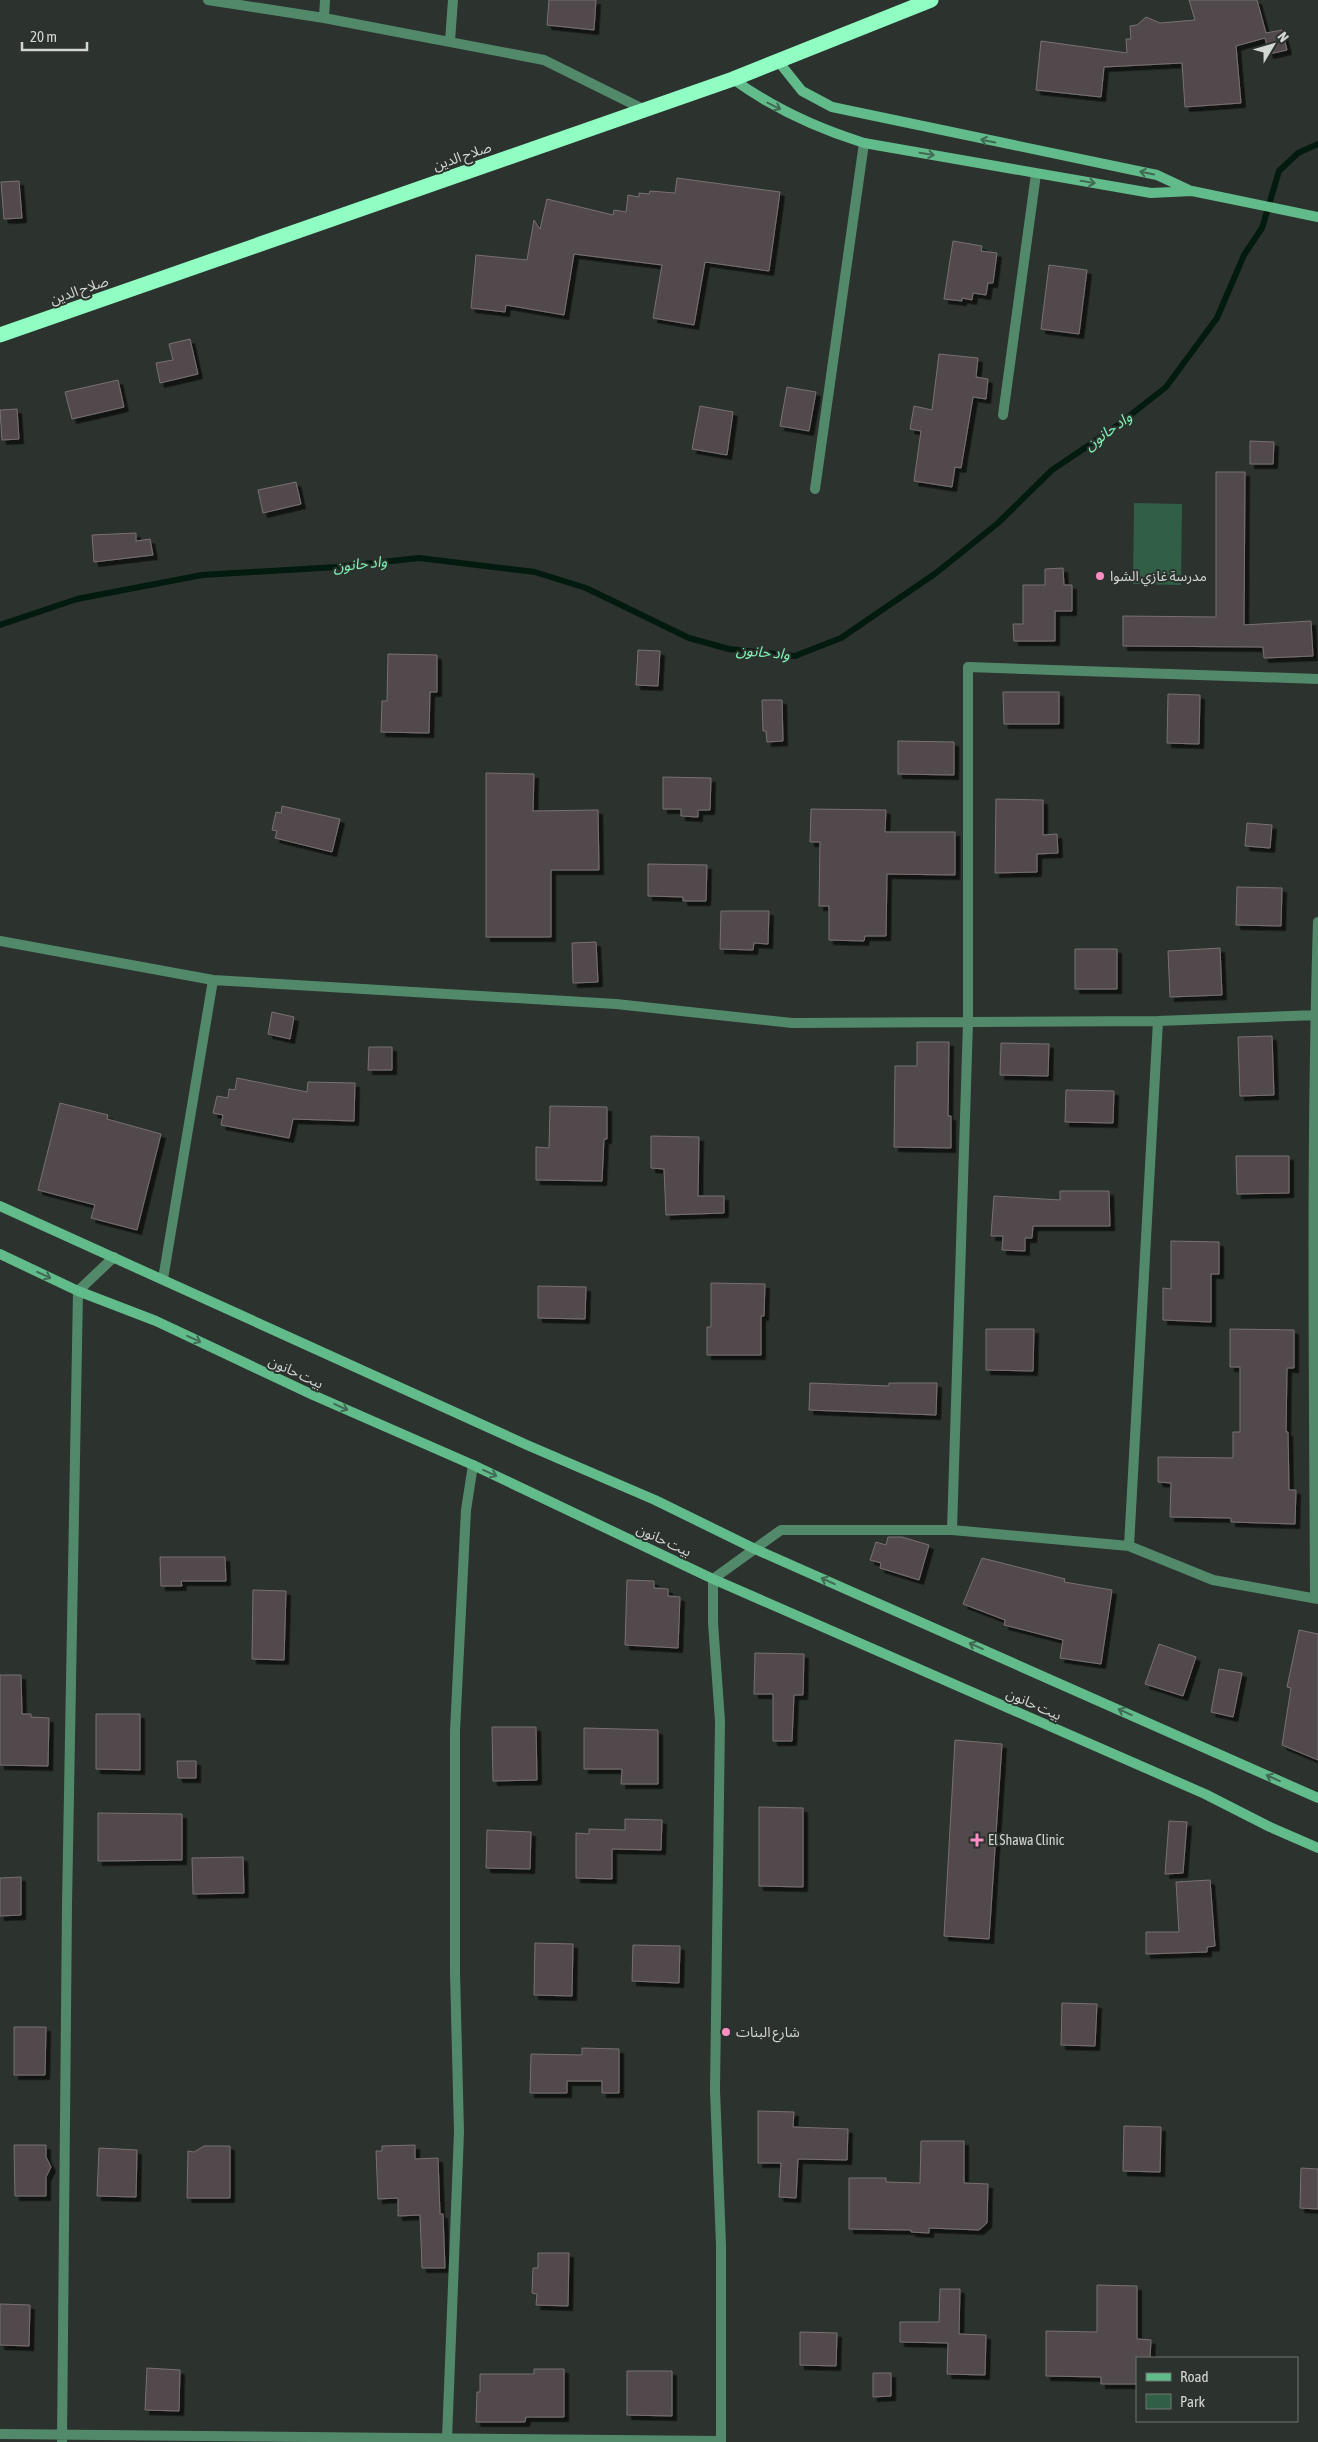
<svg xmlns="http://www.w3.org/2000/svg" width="1318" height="2442" font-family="'Asap Condensed','Noto Sans Arabic',sans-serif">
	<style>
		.green { fill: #315f46 }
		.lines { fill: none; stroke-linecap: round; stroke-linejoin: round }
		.stream { stroke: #021b0e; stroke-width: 6 }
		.building { fill: #51494c; stroke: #797073; filter: url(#shadow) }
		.lane { stroke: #53896b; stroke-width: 10 }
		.street { stroke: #53896b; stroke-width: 10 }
		.secondary { stroke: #61bb8b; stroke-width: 10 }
		.highway { stroke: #90fec2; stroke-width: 15 }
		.oneway { stroke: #416953 }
		.poi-dot { fill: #fc8fc1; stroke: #2c322e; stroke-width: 2 }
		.labels { text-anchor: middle; stroke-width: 4; stroke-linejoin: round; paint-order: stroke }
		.street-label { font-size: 14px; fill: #d2d7d4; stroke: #2c322e }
		.poi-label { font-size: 14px; fill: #d2d7d4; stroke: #2c322e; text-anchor: start }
		.water-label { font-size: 15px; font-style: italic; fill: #80f2b5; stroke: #2c322e }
	</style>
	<defs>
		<filter id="shadow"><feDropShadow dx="4.5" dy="4.5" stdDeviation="0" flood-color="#0009"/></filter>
	</defs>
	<rect width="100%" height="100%" fill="#2c322e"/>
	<path class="green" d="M1134 503 1182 504 1181 585 1133 584Z"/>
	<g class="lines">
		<path class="stream" d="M0 625 77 599 202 575 337 567 419 558 535 572 586 588 689 638 729 649 795 656 841 638 936 573 998 523 1052 470 1110 431 1166 387 1217 318 1244 255 1262 228 1279 171 1298 153 1318 144"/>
	</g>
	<path class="building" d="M549 0H596L594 30 547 25Z
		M1189 0H1257L1266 33 1282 30 1287 50 1269 54 1265 38 1236 46 1241 103 1185 107 1182 63 1104 67 1101 97 1036 90 1041 41 1127 53 1126 39H1131L1130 26 1137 25 1146 17 1160 23 1195 20Z
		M677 178 780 192 769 271 705 262 694 325 653 318 662 265 574 254 564 315 506 305 505 312 471 308 476 255 527 260 534 220 540 229 547 199 613 215 614 210 626 212 628 195 639 197V193L649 194 650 191 675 193Z
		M19 181 22 218 4 219 1 182Z
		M953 241 982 246 981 251 997 253 993 283H988L986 295 973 293 972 300 962 298V301L944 299Z
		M1049 265 1087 270 1079 334 1041 329Z
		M190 339 198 374 160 383 156 363 173 360 169 344Z
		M939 354 978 358 976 377 988 379 986 399 973 397 961 468 955 467 952 487 914 481 921 431 910 429 914 406 932 410Z
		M118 380 124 407 72 419 65 392Z
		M787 387 816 392 809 431 780 426Z
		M700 406 733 412 727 455 692 449Z
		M17 409 19 439 2 440 0 410Z
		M1250 441 1274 442 1273 464H1250Z
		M1216 472H1245L1244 625 1311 621 1313 656 1264 658 1263 647 1123 646V616L1216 617Z
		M296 482 301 504 263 513 258 490Z
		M136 533V541L150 539 153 555 94 562 92 535Z
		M1063 568 1064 585H1072V611H1055V641H1014L1013 624H1023V585H1045V569Z
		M638 650 660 651 658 686 636 685Z
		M388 654 437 655V692H430L429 733 381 732 382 701H387Z
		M1003 692H1059V724H1004Z
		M1168 694 1200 695 1199 744 1167 743Z
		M762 700H782L783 741 767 742 766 731H763Z
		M898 741 954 742V775L898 774Z
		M486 773 534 774 533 811 598 810 599 870H551V937H486Z
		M663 777 711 778 710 810H698V817L681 816V809H663Z
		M996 799 1043 800V835L1057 834 1058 853 1037 854V872L995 873Z
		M282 806 340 819 332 852 275 838 277 831 272 830 276 812 281 813Z
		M811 809 886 810 885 832H955V875L887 874 886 936H865L864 941 829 940V906H819L820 842H810Z
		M1247 823 1272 825 1270 848 1245 846Z
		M648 864 707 865 706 901H683V897L648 896Z
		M1237 887 1282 888 1281 926 1236 925Z
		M721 911H769L768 944 754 943 753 950 720 949Z
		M596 942 598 982 573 983 572 943Z
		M1220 948 1222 995 1170 997 1168 951Z
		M1075 949H1117V989H1075Z
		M272 1012 294 1017 290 1039 268 1034Z
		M1272 1036 1274 1095 1240 1096 1238 1037Z
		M917 1042H949L948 1116H951V1148L894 1147 895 1066H917Z
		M1001 1043 1049 1044 1048 1076 1000 1075Z
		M369 1047H392V1070H368Z
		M237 1078 307 1092 308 1082 355 1083 354 1121 293 1119 289 1138 221 1125 223 1115 213 1113 217 1096 228 1098 229 1089 235 1090Z
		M1066 1090 1114 1091 1113 1123 1065 1122Z
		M60 1103 108 1115 107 1119 161 1134 137 1230 91 1218 95 1205 38 1190Z
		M550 1106 607 1107V1139H604L602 1181 536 1180V1147L549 1148Z
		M651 1136 699 1137 698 1196H724V1213L666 1215 664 1169 651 1168Z
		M1236 1156H1289V1193L1237 1194Z
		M1060 1191H1109L1110 1226H1033L1032 1238H1025V1251L1002 1250 1003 1236H991L994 1196 1060 1200Z
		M1171 1241 1219 1242V1274H1211V1322L1163 1320V1288L1171 1289Z
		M711 1283 765 1284 764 1316H761V1355H707V1327H711Z
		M538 1286 586 1287 585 1319 538 1318Z
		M986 1329H1034L1033 1371 986 1370Z
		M1230 1329 1294 1330V1368H1287L1286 1432H1288L1289 1490H1296L1295 1524 1231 1522V1518L1170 1517 1171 1483 1158 1482V1457L1233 1458V1432H1240V1367H1230Z
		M810 1383 889 1386V1383H937L936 1415 809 1410Z
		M888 1537H902L929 1545 919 1580 880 1568 881 1563 870 1560 876 1542 886 1545Z
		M160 1557H225L226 1581H181L182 1586H161Z
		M982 1558 1065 1579 1064 1582 1112 1590 1101 1664 1060 1658 1063 1640 1004 1625 1005 1620 963 1604Z
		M627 1580 654 1581V1588L668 1589V1596L680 1597 678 1648 625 1645Z
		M253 1590 286 1591 284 1660 252 1659Z
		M1299 1630 1318 1634V1760L1282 1745 1291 1688 1287 1687Z
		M1159 1644 1196 1657 1183 1696 1145 1684Z
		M755 1653 804 1654 803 1695H794L792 1741H773V1694H754Z
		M1219 1669 1242 1673 1233 1717 1211 1712Z
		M0 1675H21L22 1714H31V1717L49 1718 48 1766 0 1765Z
		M96 1714H140V1770L96 1769Z
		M492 1727H536L537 1780 493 1781Z
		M584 1728 658 1730V1784H621L622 1769H584Z
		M955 1740 1002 1744 989 1939 944 1936Z
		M177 1761H196V1778H178Z
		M759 1807 803 1808V1887L759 1886Z
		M98 1813 182 1814V1860L98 1861Z
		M625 1819 662 1820 661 1850 612 1849V1879L576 1878V1833L589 1834V1829L625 1830Z
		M1169 1821 1187 1822 1183 1873 1165 1874Z
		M487 1830 531 1832 530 1869 486 1868Z
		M243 1857 244 1893 193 1894 192 1858Z
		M21 1877V1915L0 1916V1878Z
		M1210 1880 1215 1946 1207 1947V1952L1146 1954V1932H1179L1176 1882Z
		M535 1943 573 1944 572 1996 534 1995Z
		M633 1945 680 1946 679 1983 632 1981Z
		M1062 2003 1097 2004 1095 2046 1061 2045Z
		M14 2027H46L45 2075H14Z
		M582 2048 619 2049V2093H602V2081H567V2093H530L531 2054 582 2055Z
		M758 2111 794 2112 793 2127 848 2129 847 2160 798 2159 796 2198 779 2197 781 2163H758Z
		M1124 2126 1161 2127 1160 2172 1123 2171Z
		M921 2141H964V2183L988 2184 987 2223 979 2230 929 2228V2233L911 2232V2230L849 2229V2178H886V2182L920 2183Z
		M14 2145H46V2157L51 2167 46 2177V2196H15Z
		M415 2145V2159L438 2158 440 2214H443L445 2268H422L420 2215 398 2216V2198L378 2199 376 2151H382V2146Z
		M204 2146H230V2198H187L188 2151 194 2152Z
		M99 2148 137 2150 136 2197 97 2196Z
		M1301 2168 1318 2169V2209L1300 2208Z
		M538 2253H569L568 2306 536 2305 537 2294 532 2293 533 2268H538Z
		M1097 2285 1137 2286V2339L1151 2340 1150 2358H1137V2384H1101V2377L1046 2376V2331L1097 2332Z
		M940 2289H960L959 2334 986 2335 985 2375 947 2374 948 2343 900 2342V2322H939Z
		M0 2304 30 2305 29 2346 0 2345Z
		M800 2332 837 2333 836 2366 800 2365Z
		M147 2368 180 2370 179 2411 145 2410Z
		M534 2369H564V2417H526L525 2422H476L477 2392H480V2374H534Z
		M627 2371H672V2416L627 2415Z
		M873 2373H891V2396L873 2397Z"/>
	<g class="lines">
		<path class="lane" d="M815 489 864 143
			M447 2439 459 2132 455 1973V1731L466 1510 473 1465"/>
		<path class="street" d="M208 0 324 18 544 60 643 109
			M324 18 325 0
			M450 41 453 0
			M1003 415 1036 174
			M0 941 213 980 163 1279
			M213 980 616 1004 792 1023 1158 1021 1318 1015
			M952 1530 968 1022V667L1318 679
			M1129 1546 1158 1021
			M1315 1598C1314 1373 1311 1147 1318 922
			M0 2434 721 2441
			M62 2442 67 1905 78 1291 114 1257
			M721 2442V2245L715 2090 720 1721 713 1623V1579L781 1530H952L1129 1546 1213 1580 1318 1599"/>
		<path class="secondary" d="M778 61 802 91 832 107 1157 175 1189 190
			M733 79C774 109 816 128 864 143L1151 193 1192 191 1318 217
			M0 1206 527 1445 655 1500 755 1549 1318 1798
			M0 1254 78 1291 156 1321 313 1395 473 1465 713 1579 1205 1794 1270 1827 1318 1848"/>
		<path class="highway" d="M0 335 733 79 931 0"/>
	</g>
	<defs><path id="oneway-shaft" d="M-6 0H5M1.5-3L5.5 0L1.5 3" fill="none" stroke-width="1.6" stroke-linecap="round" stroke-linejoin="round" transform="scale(1.25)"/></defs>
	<g class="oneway">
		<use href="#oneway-shaft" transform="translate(774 106) rotate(27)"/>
		<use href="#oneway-shaft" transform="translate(988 141) rotate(-169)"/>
		<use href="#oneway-shaft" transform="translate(927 154) rotate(10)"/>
		<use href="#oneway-shaft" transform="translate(1147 173) rotate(-169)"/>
		<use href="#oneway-shaft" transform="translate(1088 182) rotate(9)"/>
		<use href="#oneway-shaft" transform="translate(44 1275) rotate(25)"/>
		<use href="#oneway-shaft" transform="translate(194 1339) rotate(25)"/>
		<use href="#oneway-shaft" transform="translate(341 1407) rotate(24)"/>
		<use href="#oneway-shaft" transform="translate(490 1473) rotate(25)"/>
		<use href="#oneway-shaft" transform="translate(828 1581) rotate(-156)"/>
		<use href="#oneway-shaft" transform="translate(976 1646) rotate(-156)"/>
		<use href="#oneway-shaft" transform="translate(1125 1712) rotate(-156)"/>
		<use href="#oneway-shaft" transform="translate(1273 1778) rotate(-156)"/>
	</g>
	<g class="poi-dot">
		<circle cx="1100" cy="576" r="5"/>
		<path d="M974.5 1832.5h5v5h5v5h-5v5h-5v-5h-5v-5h5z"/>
		<circle cx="726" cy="2032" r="5"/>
	</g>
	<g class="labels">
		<g class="street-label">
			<text transform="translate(462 156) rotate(-19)" y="5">صلاح الدين</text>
			<text transform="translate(79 290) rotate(-19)" y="5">صلاح الدين</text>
			<text transform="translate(296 1372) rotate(25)" y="5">بيت حانون</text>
			<text transform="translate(664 1540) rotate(25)" y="5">بيت حانون</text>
			<text transform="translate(1034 1704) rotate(24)" y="5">بيت حانون</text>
		</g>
		<g class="poi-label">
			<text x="1110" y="581">مدرسة غازي الشوا</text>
			<text x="988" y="1845">El Shawa Clinic</text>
			<text x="736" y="2037">شارع البنات</text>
		</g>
		<g class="water-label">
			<text transform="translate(1108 431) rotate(-36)" y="5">واد حانون</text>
			<text transform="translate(360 564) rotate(-6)" y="5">واد حانون</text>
			<text transform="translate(763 652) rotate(5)" y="5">واد حانون</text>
		</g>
	</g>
	<rect x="1136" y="2357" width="162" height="65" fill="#2c322e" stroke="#6e7470"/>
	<rect x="1146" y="2373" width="25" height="8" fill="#61bb8b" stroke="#6e7470"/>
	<text x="1180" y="2382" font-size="15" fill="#d2d7d4">Road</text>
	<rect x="1146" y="2394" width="25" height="15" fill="#315f46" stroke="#6e7470"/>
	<text x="1180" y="2407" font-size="15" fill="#d2d7d4">Park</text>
	<g transform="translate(1273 45) rotate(52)" stroke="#2c322e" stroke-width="4" paint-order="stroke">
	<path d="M0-4L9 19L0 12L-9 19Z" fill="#d2d7d4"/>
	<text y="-8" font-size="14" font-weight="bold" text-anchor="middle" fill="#d2d7d4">N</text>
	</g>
	<path d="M22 42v8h65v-8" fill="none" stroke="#d2d7d4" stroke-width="2.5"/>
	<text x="30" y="42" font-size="15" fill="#d2d7d4" stroke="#2c322e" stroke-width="4" paint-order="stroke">20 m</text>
</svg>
